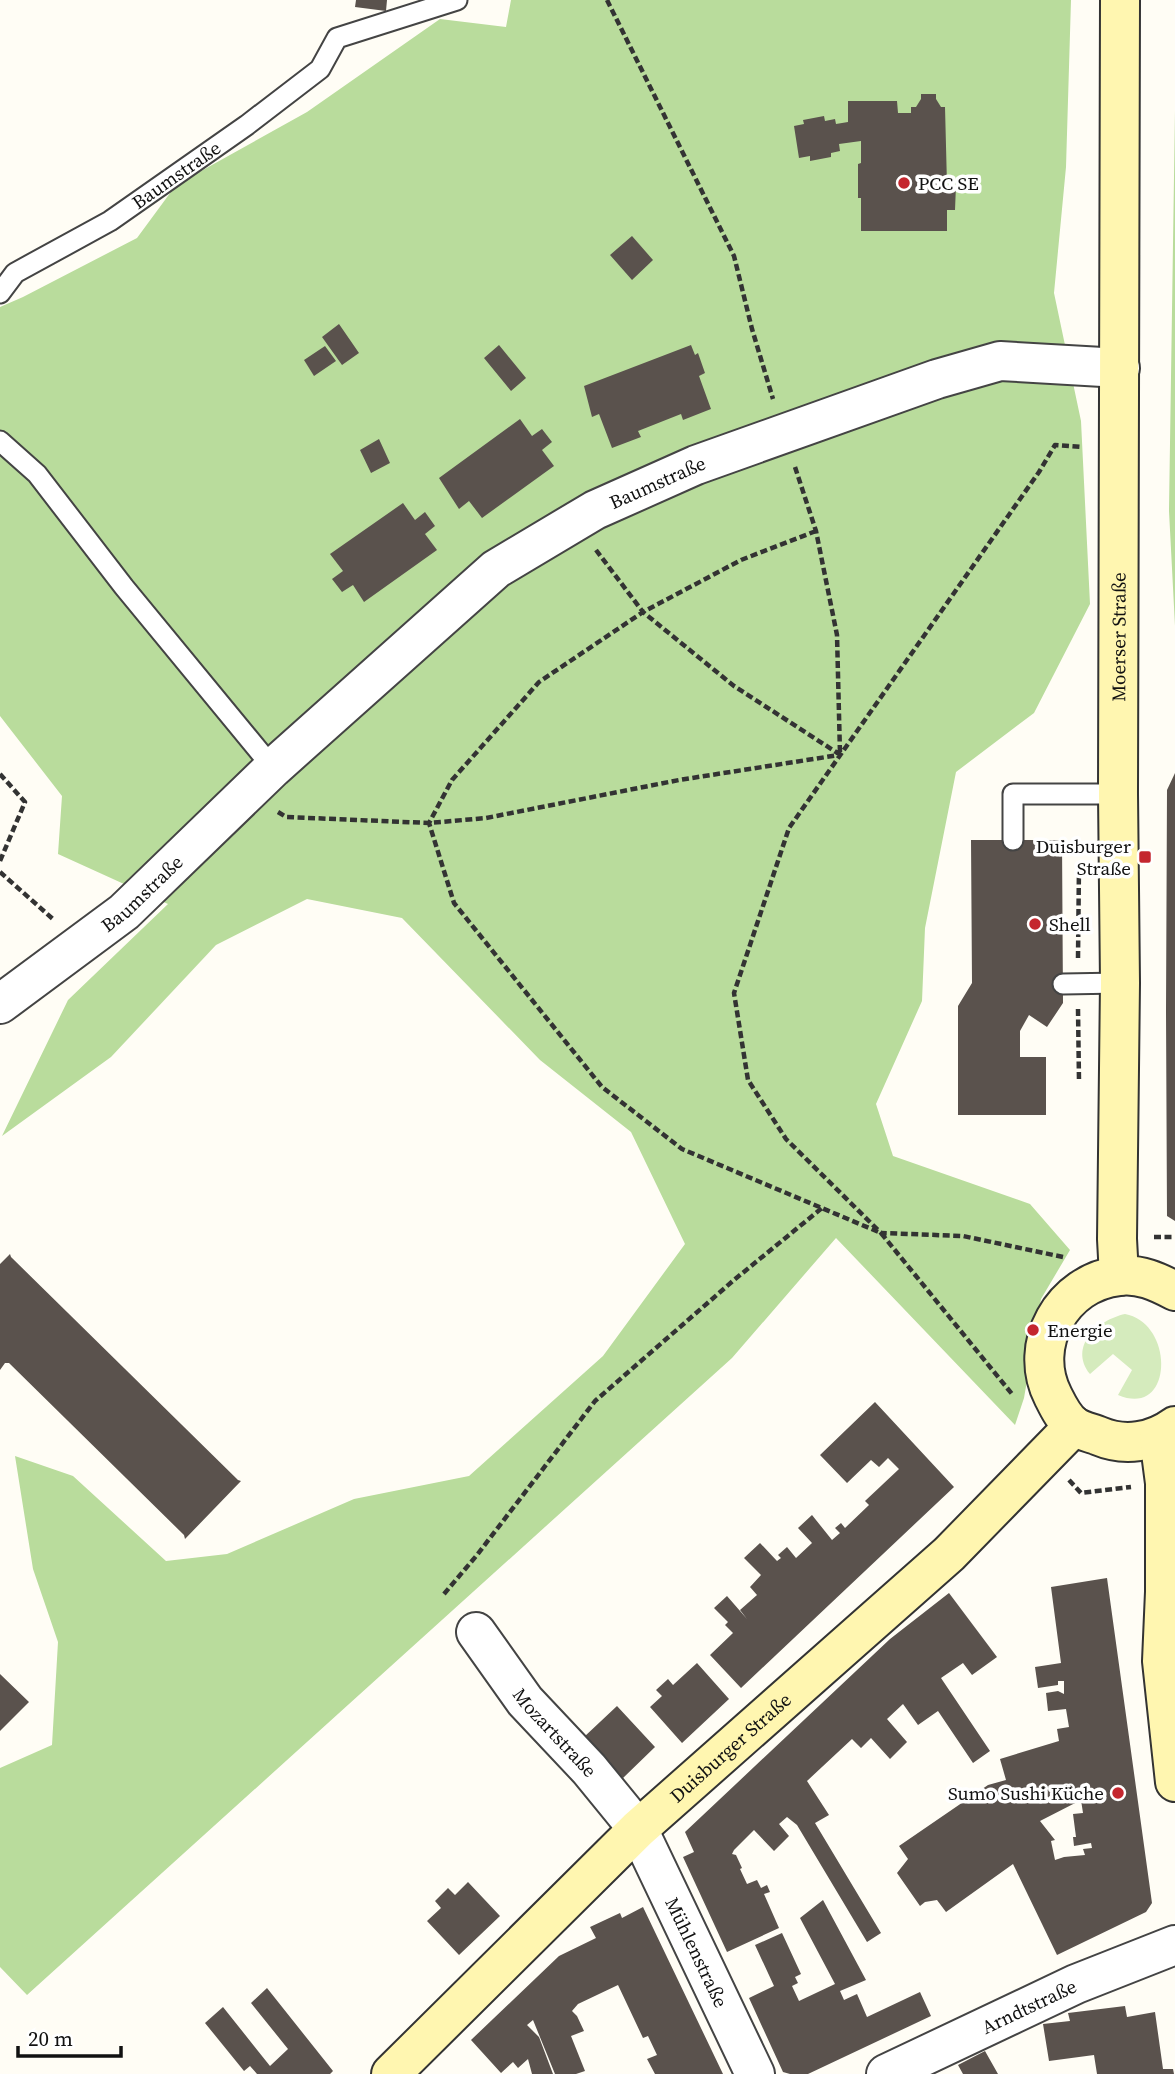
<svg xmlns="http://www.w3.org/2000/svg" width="1175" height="2074" font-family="'Source Serif 4',serif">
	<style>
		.green { fill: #d5ebbd }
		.forest { fill: #b9dc9c }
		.building { fill: #5a524d; fill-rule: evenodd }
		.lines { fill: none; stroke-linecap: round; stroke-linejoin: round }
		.lane-casing { stroke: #444; stroke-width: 23 }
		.street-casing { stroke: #444; stroke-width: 42 }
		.secondary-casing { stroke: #333; stroke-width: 42 }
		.path { stroke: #333; stroke-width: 4.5; stroke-dasharray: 7 3.5; stroke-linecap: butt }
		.lane { stroke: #fff; stroke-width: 19 }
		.street { stroke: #fff; stroke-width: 38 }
		.secondary { stroke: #fff6b0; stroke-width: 38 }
		.poi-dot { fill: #c4262e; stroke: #fff; stroke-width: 2.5 }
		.labels { text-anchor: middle; stroke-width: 7; stroke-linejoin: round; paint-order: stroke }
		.street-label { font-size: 19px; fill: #111; stroke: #fff }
		.poi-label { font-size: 19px; fill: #111; stroke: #fff; text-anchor: start }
	</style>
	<rect width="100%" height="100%" fill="#fffdf5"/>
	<path class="green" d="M1125 1314C1175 1323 1174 1419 1118 1395L1132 1370 1113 1354 1090 1374C1068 1346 1098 1320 1125 1314Z"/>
	<path class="forest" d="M511 0H1071L1066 167 1054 293 1081 421 1090 604 1034 713 956 772 925 928 922 1001 876 1104 893 1156 1030 1204 1070 1250 1041 1299 1024 1398 1015 1425 836 1238 732 1358 27 1995 0 1967V1768L52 1745 58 1642 33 1569 15 1456 73 1476 166 1561 227 1554 354 1499 469 1476 603 1356 685 1244 631 1132 540 1060 402 918 307 899 216 945 111 1057 2 1136 68 1000 168 904 58 854 62 796 0 716V307L23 297 137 238 176 185 307 112 440 19 506 27Z
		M1175 110V626L1169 511Z"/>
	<path class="building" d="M356 0H387L386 11 355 7Z
		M921 94H936V99L941 107H945L947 185H956L955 210H947V231H861V198H858V164L861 163V141L839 144 840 151 831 153V157L810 161V156L799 158 794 126 804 124 803 120 824 116 825 121 835 119 836 124 848 122V101H897L898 113H911V107H916L921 99Z
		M632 236 653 260 632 280 610 255Z
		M339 324 359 353 342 365 322 337Z
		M499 345 526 378 511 391 484 358Z
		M691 345 695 355 698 353 705 373 699 376 711 409 683 420 681 414 638 431 641 437 612 448 599 414 592 417 584 386Z
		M325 346 336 361 314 376 304 360Z
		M520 419 532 436 542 429 552 442 542 450 554 466 482 518 469 501 459 509 439 478Z
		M379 439 390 463 371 473 360 450Z
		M403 503 415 520 425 512 435 526 425 534 437 550 364 602 353 585 342 592 332 579 343 571 330 554Z
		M1175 773V1221L1167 1216 1166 1011 1167 790Z
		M971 840H1062L1063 1003 1047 1027 1029 1015 1020 1031V1057H1046V1115H958V1006L972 983Z
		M10 1254 11 1257 238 1480 241 1481 185 1539 184 1535 9 1363H5L0 1370V1264Z
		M875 1402 954 1487 741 1688 710 1655 733 1633 725 1625 728 1622 714 1608 727 1596 747 1619 740 1610 757 1595 750 1587 761 1575 744 1558 760 1543 777 1561 781 1558 778 1555 787 1547 796 1558 812 1543 798 1528 812 1515 832 1540 840 1533 835 1528 841 1523 845 1528 869 1505 865 1501 899 1469 888 1458 879 1467 871 1460 847 1483 820 1455Z
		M1107 1578 1152 1903 1146 1912 1057 1955 1013 1864 946 1912 937 1900 925 1902 920 1906 897 1873 908 1859 899 1846 988 1785 1006 1780 1000 1759 1059 1741 1057 1729 1069 1727 1066 1709 1048 1711 1046 1693 1058 1691 1064 1694V1681H1058V1685L1038 1688 1035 1667 1061 1663 1051 1587ZM1081 1800 1083 1813 1073 1814 1076 1837H1073L1074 1846 1091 1843 1092 1848 1083 1849 1085 1855 1064 1857 1055 1860 1051 1841 1055 1840 1040 1821Z
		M949 1593 997 1657 972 1675 963 1663 941 1678 990 1751 973 1763 938 1711 918 1725 903 1704 887 1719 907 1742 890 1759 871 1738 861 1748 852 1739 807 1781 829 1815 815 1823 881 1933 867 1942 797 1825 787 1817 779 1824 789 1836 774 1851 754 1830 734 1850 732 1854 736 1855 742 1868 740 1869 747 1884 757 1880 761 1888 767 1885 770 1892 764 1894 779 1928 727 1952 683 1857 694 1852 685 1832 890 1639Z
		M697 1663 729 1699 682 1743 650 1707 662 1696 656 1690 668 1679 673 1685Z
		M0 1674 29 1702 0 1731Z
		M617 1706 655 1747 623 1778 584 1737Z
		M468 1882 500 1916 459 1955 427 1921 441 1908 435 1901 448 1888 455 1895Z
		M823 1900 866 1980 840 1991 844 2000 857 1994 867 2017 920 1992 931 2016 808 2074H790L783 2072 749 1998 774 1986 755 1945 782 1933 801 1974 795 1977 798 1983 792 1986 799 2001 835 1984 800 1918Z
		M643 1907 723 2074H655L647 2059 657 2055 648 2036 643 2038 618 1985 578 2004 572 2011 577 2016 584 2031 571 2036 585 2071 576 2074H555L533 2020 527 2025 539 2037 553 2074H532L528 2059 518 2068 513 2062 501 2073 471 2040 559 1956 596 1938 590 1927 620 1913 622 1918Z
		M267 1988 333 2071 330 2074H257L250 2066 244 2071 205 2023 223 2007 270 2066 288 2049 251 2003Z
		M1125 2006 1127 2017 1155 2012 1163 2069H1173L1174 2074H1097L1094 2055 1049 2061 1043 2024 1070 2021 1068 2013Z
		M985 2051 998 2074H963L958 2065Z"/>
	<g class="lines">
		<g class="lane-casing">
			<g id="lane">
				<path id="s1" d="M0 293 15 273 110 221 247 125 320 69 337 38 457 0"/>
				<path d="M0 441 37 474 124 587 273 768"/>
				<path d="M1013 840V794H1118"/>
				<path d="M1063 984 1120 983"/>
			</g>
		</g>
		<g class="street-casing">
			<g id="street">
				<path id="s2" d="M0 1004 124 912 273 768 496 569 595 510 696 465 937 379 1000 361 1120 368"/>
				<path id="s3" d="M476 1632 525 1701 589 1769 638 1829 755 2074"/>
				<path id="s4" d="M886 2074 1076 1984 1175 1945"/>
			</g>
		</g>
		<g class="secondary-casing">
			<g id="secondary">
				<path id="s5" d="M1119 1276 1117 1239 1120 983 1118 794 1120 0"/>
				<path d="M1175 1291C1158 1282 1139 1273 1119 1276 1062 1282 1027 1345 1053 1396 1058 1406 1064 1419 1074 1426 1081 1431 1092 1433 1099 1436 1125 1447 1153 1442 1175 1426"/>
				<path d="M1159 1437 1165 1483V1592L1162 1661 1175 1782"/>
				<path id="s6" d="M391 2074 638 1829 949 1554 1074 1426"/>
			</g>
		</g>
		<path class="path" d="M607 0 734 256 752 329 773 399
			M795 467 816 531 837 635 840 754
			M816 531 741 560 643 612 539 682 452 780 429 823 454 903 602 1087 682 1149 881 1233 1012 1394
			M596 550 643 612 734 686 839 754
			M0 774 25 802 0 861
			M278 812 286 817 429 823 486 818 679 780 839 755
			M0 872 54 920
			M1078 958 1079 865
			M1078 1009 1079 1081
			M1154 1237H1175
			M1063 1257 963 1236 881 1233 786 1139 748 1080 734 993 789 828 1039 472 1055 445 1082 447
			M1069 1480 1081 1493 1131 1487
			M444 1594 477 1555 595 1401 734 1280 822 1208"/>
		<use href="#lane" class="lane"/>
		<use href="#street" class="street"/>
		<use href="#secondary" class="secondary"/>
	</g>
	<g class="poi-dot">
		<circle cx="904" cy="183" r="7"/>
		<rect x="1138" y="850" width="14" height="14" rx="3.5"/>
		<circle cx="1035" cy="924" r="7"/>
		<circle cx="1033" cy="1330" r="7"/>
		<circle cx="1118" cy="1793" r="7"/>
	</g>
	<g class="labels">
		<g class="street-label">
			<text dy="7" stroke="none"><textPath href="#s1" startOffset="214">Baumstraße</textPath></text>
			<text dy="7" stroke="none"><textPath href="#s2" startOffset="844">Baumstraße</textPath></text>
			<text dy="7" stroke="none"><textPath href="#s5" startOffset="639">Moerser Straße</textPath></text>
			<text dy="7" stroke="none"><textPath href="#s2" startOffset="180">Baumstraße</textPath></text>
			<text dy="7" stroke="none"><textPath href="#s3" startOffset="128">Mozartstraße</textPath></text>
			<text dy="7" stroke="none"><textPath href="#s6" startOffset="471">Duisburger Straße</textPath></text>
			<text dy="7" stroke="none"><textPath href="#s3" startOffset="392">Mühlenstraße</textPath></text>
			<text dy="7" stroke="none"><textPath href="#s4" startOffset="158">Arndtstraße</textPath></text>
		</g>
		<g class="poi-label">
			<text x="918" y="190">PCC SE</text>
			<text x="1131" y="853" text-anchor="end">Duisburger<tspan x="1131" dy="22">Straße</tspan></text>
			<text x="1049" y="931">Shell</text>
			<text x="1047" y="1337">Energie</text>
			<text x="1104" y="1800" text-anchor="end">Sumo Sushi Küche</text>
		</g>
	</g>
	<path d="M18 2046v10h103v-10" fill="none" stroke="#111111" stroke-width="3.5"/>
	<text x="28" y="2046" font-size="21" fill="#111111" stroke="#ffffff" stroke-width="5" paint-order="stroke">20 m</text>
</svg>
